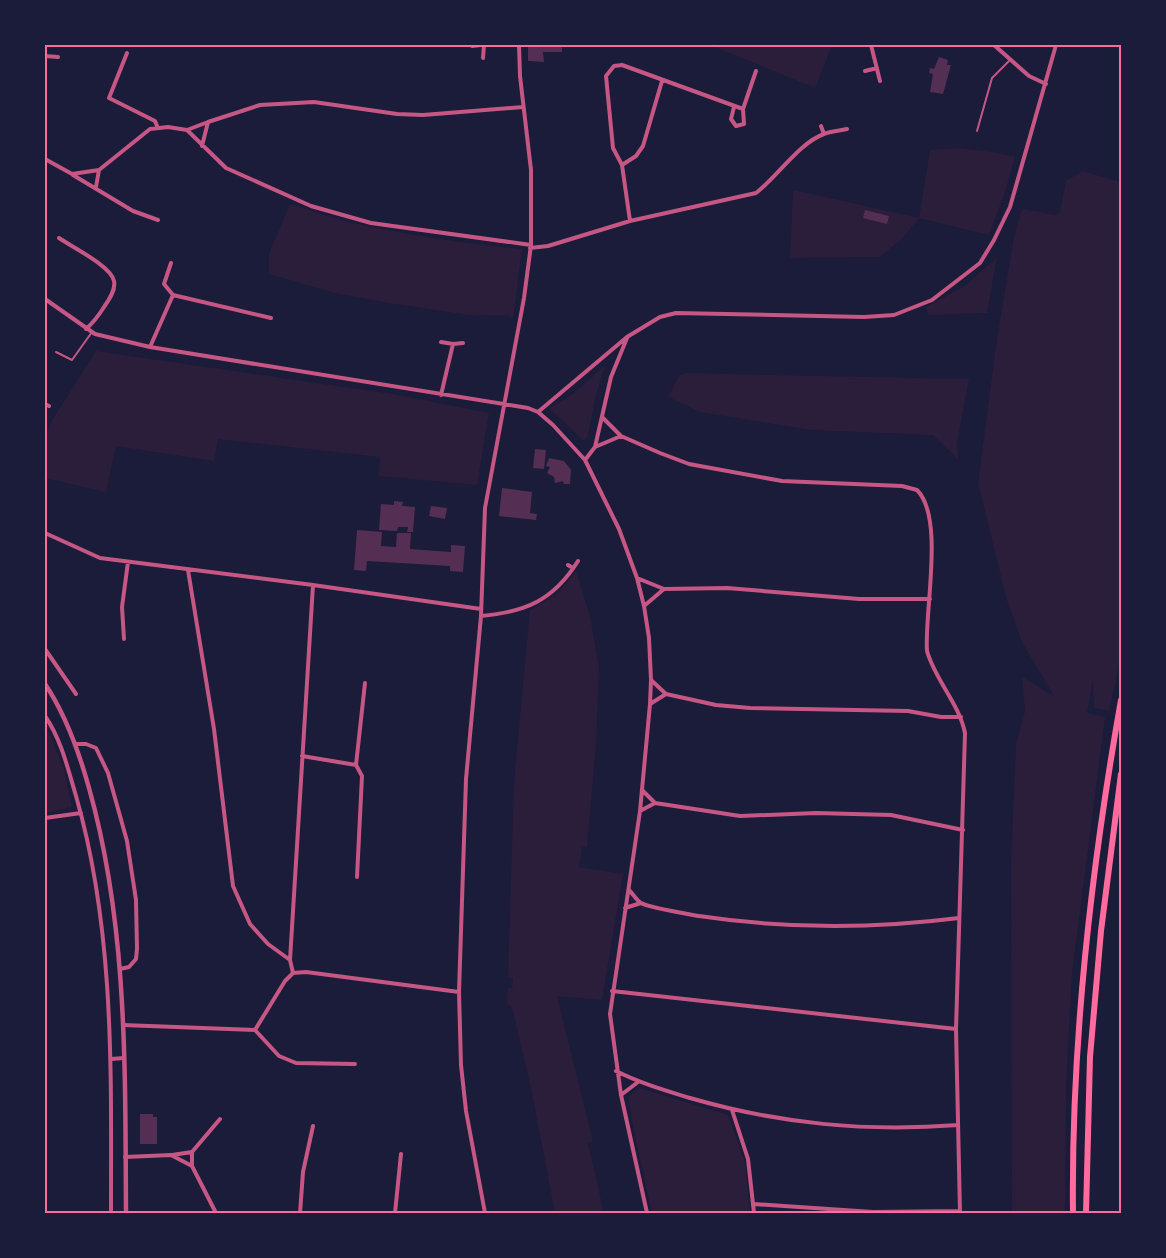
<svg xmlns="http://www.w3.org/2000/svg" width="1166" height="1258" font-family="Mulish,sans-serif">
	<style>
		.green { fill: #2a1e3b }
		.building { fill: #542f53 }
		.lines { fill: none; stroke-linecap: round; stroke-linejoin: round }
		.service { stroke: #c65784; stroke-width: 2 }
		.minor { stroke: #c65784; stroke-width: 4 }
		.tertiary { stroke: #c65784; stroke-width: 4.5 }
		.trunk { stroke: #ff6b9d; stroke-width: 6 }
		.neatline { fill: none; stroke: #ff6b9d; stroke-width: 2 }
	</style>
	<rect width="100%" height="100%" fill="#1b1b3a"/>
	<path class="green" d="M710 45H831L832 46 815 88Z
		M957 148 993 152 1015 157 1004 195 989 235 919 218 901 240 879 257 790 258 793 190 919 218 930 150Z
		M1082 171 1121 182V657L1109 711 1094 708 1093 679 1087 713 1105 717 1072 973 1066 1087 1065 1213H1012L1011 864 1016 745 1025 711 1022 677 1054 696 1022 642 1007 601 978 483 997 339 1014 237 1022 209 1056 215 1060 212 1066 181Z
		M290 204C310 210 329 217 348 222 406 235 464 243 522 249L513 319 509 316 468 315 389 303 335 293 269 274V254Z
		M997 257 987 313 928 315 926 307 965 286Z
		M96 351 393 394 489 413 477 485 379 476 380 457 218 439 214 461 116 446 106 492 45 478V438L51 422Z
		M605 365 596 395 588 436 585 440H583L551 410V407L572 395Z
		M685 373 969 379 957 443 958 459 933 435 811 430 700 412 668 397 679 376Z
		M576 571 590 616 599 668 596 744 587 847H582L579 867 623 874 602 1000 557 996 593 1142 588 1143 604 1213H555L532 1093 512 1007 507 1003 508 988H512L513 979 508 977 514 781 530 610 558 593Z
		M45 723 64 769 72 807 45 813Z
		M639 1088 728 1115 745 1162 750 1213H652L634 1131 628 1097Z"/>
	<path class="building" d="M528 45H562V52H543L544 62 528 61Z
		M939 57 948 60 947 65H951L943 94 930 92 933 74 929 73 930 68 934 69Z
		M865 210 889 216 887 224 863 218Z
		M535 449 546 450 544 469 533 468Z
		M549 458 564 461 571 470 570 484H564L563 481 555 483 554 477 547 473 550 467 546 466Z
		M502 488 532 492 530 513 537 514 536 520 499 516Z
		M394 501 403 502 402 506 415 507 413 532H407L408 527H398L397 531 379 530 381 504 394 505Z
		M431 506 447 508 445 519 429 516Z
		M357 530 382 532 381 546 396 547 397 533H411L410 549 451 552V545L465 546 463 572 450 571V566L367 561 366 571 354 570Z
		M140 1114H153V1117H157V1144H140Z"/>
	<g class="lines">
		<path class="service" d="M977 131 992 78 1009 61
			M56 352 72 360 92 332"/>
		<path class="minor" d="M871 45 880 81
			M994 45 1029 76 1046 84
			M472 46 481 45
			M127 53 109 98 155 121 157 126
			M45 56 58 57
			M483 58 484 45
			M865 71 877 68
			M734 107 731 119 736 126 744 124 743 109
			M821 126 824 134
			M187 130 208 122
			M202 146 208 122 260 105 314 102 397 114 423 115 523 107
			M45 159 72 174 99 170 150 129 168 127 187 130 226 168 311 206 371 223 531 245
			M622 165 636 156 643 146 662 81
			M73 175 133 211 158 220
			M96 187 99 170
			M630 221 622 165 613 148 606 76 614 66 622 65 743 109 756 71
			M59 238C72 247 111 266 114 281 116 290 109 300 104 307 99 315 94 322 86 329
			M530 248 548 246 630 221 756 193C778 176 799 143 824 134 831 131 839 131 847 129
			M171 263 164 284 173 295
			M173 295 271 318
			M45 299 95 334 150 347 528 408 538 412 553 425 585 460 619 529 637 578 644 606 649 638 651 680 650 704 640 811 610 1014 621 1095 647 1213
			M441 342 453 344
			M150 347 173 295
			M441 395 453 344 463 343
			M45 404 49 406
			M538 412 627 337 660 317 676 313 864 317 894 315 932 300 980 263 994 240 1010 207 1056 45
			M602 417 621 436 660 453 689 464 782 481 902 486 917 490C945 518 924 612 927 651 935 680 959 703 965 733L956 1029 960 1213
			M595 447 621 436
			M585 460 595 447 611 377 627 338
			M45 533 100 558 313 585 481 609
			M568 565 573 568
			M188 570 214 729 233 886 250 924 268 944 290 960
			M637 578 664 589 727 588 859 599H930
			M644 606 664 589
			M481 616C525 612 553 601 578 561
			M124 639 122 607 128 562
			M45 649 76 694
			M651 680 666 694 716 705 750 708 908 711 941 717H961
			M650 704 666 694
			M45 716C61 739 68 769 76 796 115 931 111 1074 111 1213
			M75 744H86L96 748 108 773 127 841 136 900 137 949 136 959 129 967 120 969
			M302 756 356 765 365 683
			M356 765 362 776 357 877
			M642 790 655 803 740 816 816 813 891 815 963 830
			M640 811 655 803
			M45 818 81 813
			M629 890C633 894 637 901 641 903 650 908 688 914 699 916 786 929 872 929 959 918
			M625 908 641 903
			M293 973 290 960 313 585
			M612 991 956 1029
			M123 1025 255 1030 285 981 293 973 306 972 459 992
			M255 1030 279 1056 296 1063 355 1064
			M111 1059 124 1058
			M616 1071C640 1083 664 1090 690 1098 780 1124 865 1132 958 1125
			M621 1095 638 1082
			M732 1110 748 1159 754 1213
			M172 1155 192 1152
			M125 1157 171 1155 192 1166 216 1213
			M192 1166V1152L220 1119
			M754 1204 873 1212 960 1211
			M300 1213 303 1172 313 1126
			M395 1213 401 1154
			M485 1213 466 1111 461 1065 459 992 466 779 481 616 485 508 524 298 531 245V170L520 76 519 45"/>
		<path class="tertiary" d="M45 684C66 715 79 752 89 788 128 926 125 1071 126 1213"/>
		<path class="trunk" d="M1073 1213C1071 1041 1091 869 1121 700
			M1086 1213 1090 1057 1101 931 1121 774"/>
	</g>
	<rect width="1166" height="1258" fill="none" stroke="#1b1b3a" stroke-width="93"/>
	<rect x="46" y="46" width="1074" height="1166" class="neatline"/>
</svg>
